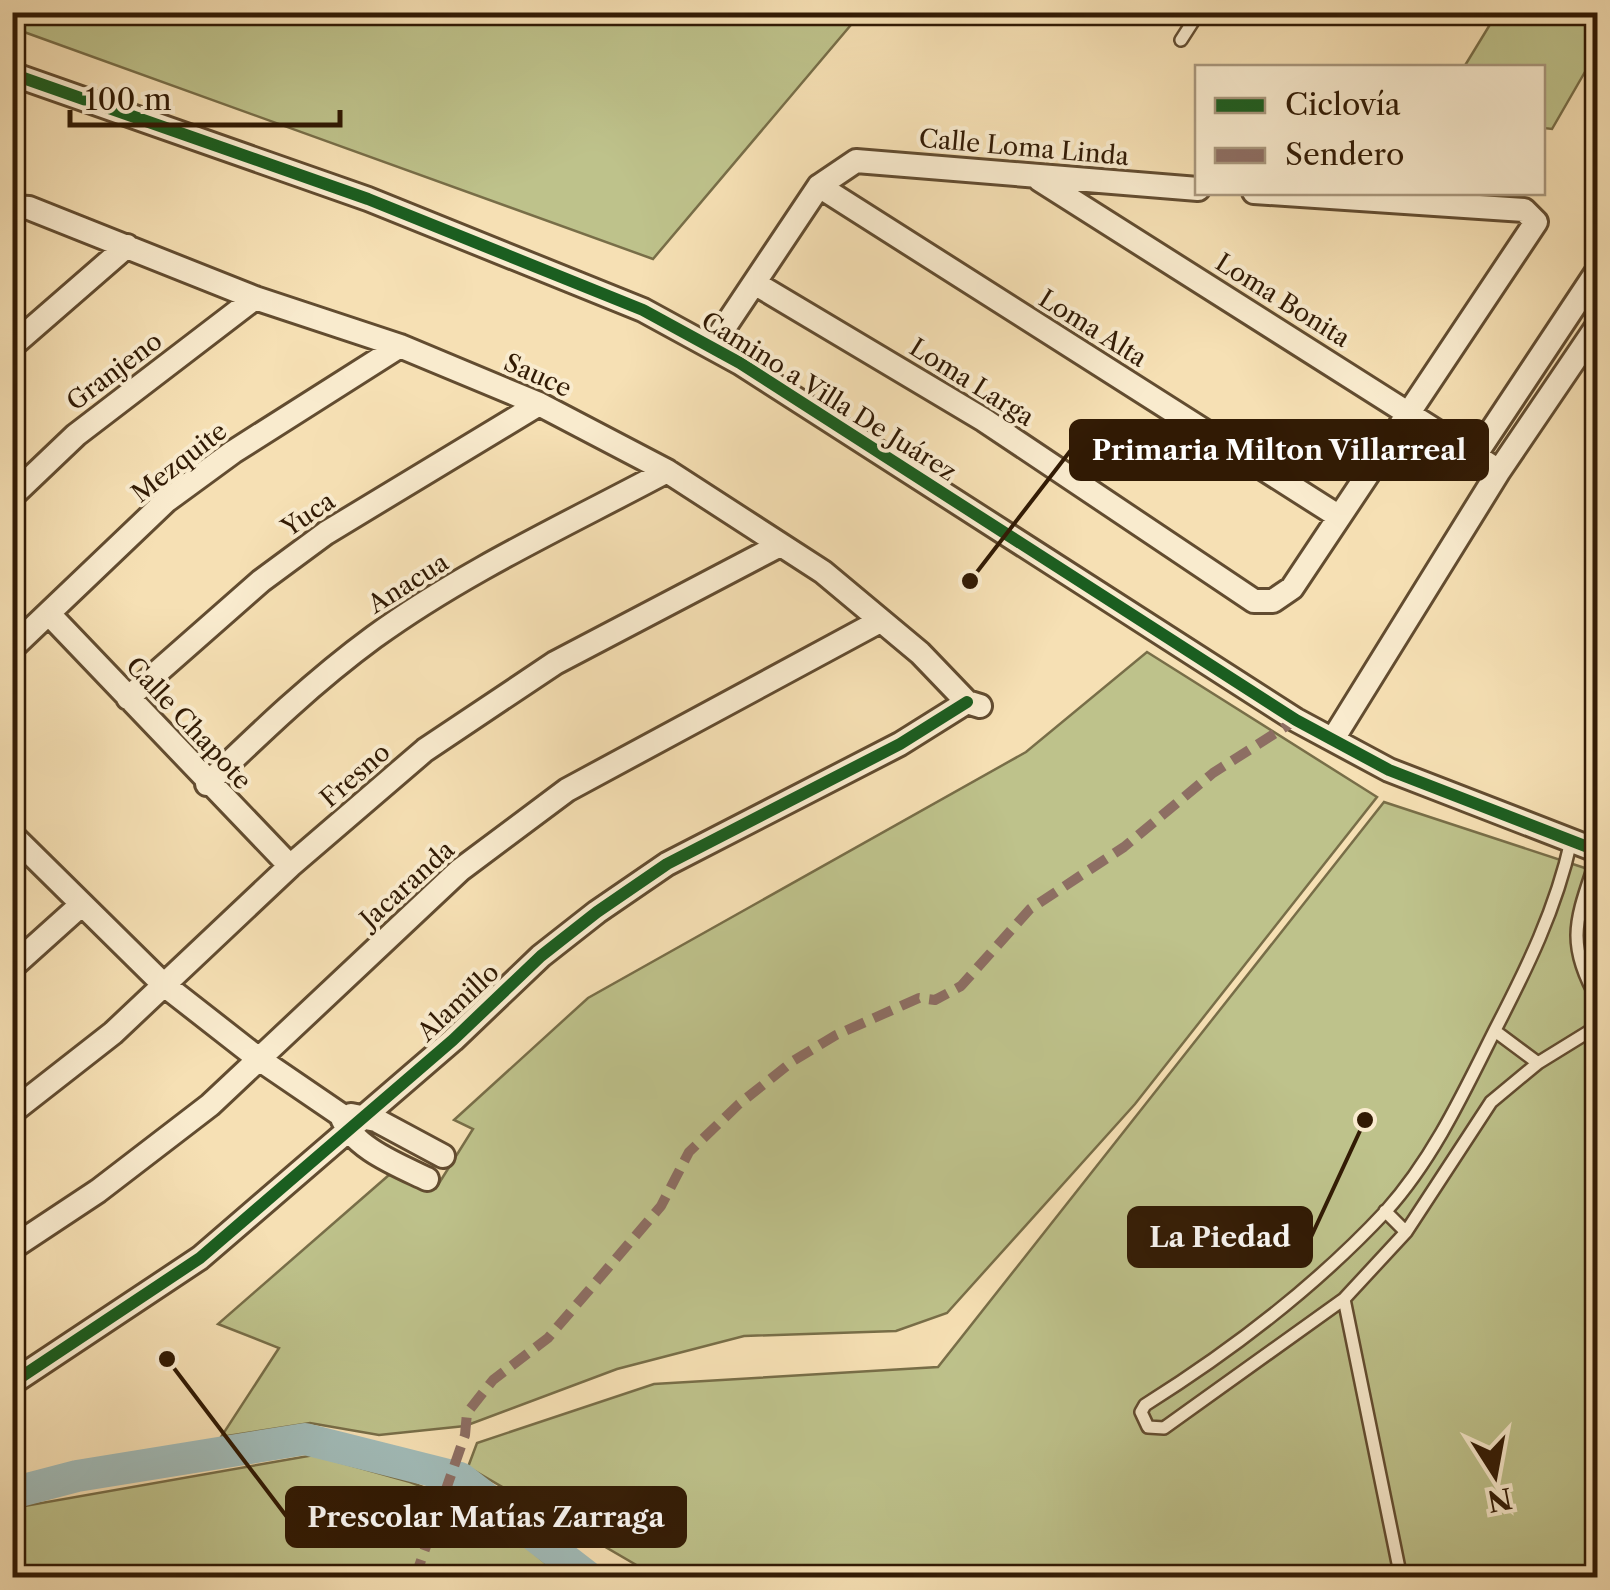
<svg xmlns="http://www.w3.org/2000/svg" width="1610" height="1590" font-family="'Libre Caslon Text',serif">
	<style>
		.green { fill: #bec28b; stroke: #786e48; stroke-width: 2.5 }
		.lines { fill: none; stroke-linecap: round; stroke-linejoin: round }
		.river { stroke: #a1bbb8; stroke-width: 32 }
		.lane-casing { stroke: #624c30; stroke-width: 16 }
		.street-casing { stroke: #624c30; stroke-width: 28 }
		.lane { stroke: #f9ebce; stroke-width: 11 }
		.street { stroke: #f9ebce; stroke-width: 22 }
		.quiet { stroke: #8d6e63; stroke-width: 10; stroke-dasharray: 20 10; stroke-linecap: butt }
		.cycleway-casing { stroke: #f9ebce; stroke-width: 19 }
		.cycleway { stroke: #1b5e20; stroke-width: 12 }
		.labels { text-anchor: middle; stroke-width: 8; stroke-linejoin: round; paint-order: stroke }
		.street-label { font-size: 25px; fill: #311a04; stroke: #f9ebce }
		.leader { fill: none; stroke: #311a04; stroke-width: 4 }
		.callout-dot { fill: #311a04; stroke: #f9ebce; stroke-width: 4 }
		.callout { fill: #311a04; stroke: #311a04; stroke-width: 4 }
		.callout-label { font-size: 28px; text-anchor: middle; font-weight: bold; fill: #fff }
	</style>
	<rect width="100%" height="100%" fill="#f6e0b4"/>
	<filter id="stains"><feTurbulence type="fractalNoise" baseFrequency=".002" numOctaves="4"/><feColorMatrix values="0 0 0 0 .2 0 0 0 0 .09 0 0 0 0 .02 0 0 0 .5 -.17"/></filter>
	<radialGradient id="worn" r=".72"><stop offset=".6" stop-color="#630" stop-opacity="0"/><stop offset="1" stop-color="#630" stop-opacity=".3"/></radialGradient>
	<path class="green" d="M12 13 13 12 861 13 653 259 13 28Z
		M1497 13H1597V51L1552 129 1543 128 1542 68 1464 67Z
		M1147 652 1377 797 1135 1104 947 1313 896 1331 744 1336 617 1369 465 1426 379 1435 310 1423 221 1437 279 1348 218 1324 389 1175 436 1188 473 1129 454 1120 588 998 1026 752Z
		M1384 802 1597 872V1577H657L468 1467 477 1443 654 1384 938 1367Z
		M314 1455 410 1482 483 1510 562 1577H13V1508Z"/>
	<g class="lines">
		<path class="river" d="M12 1493 77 1476 305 1439 460 1478 589 1578"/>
		<g class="lane-casing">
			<path id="lane" d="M1181 40 1199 12
				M1571 841C1556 909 1527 968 1495 1030 1464 1092 1433 1159 1386 1211 1316 1286 1231 1351 1145 1405L1141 1412 1148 1427 1164 1428 1344 1299 1406 1232 1491 1102 1538 1063 1598 1026
				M1598 854C1578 916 1563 940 1598 1000
				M1495 1031 1538 1063
				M1385 1211 1406 1232
				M1344 1299 1401 1578"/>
		</g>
		<g class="street-casing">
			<path id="street" d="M12 74 368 199 643 310 740 363 1296 720 1389 770 1598 851
				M1040 180 1499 471
				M819 186 1338 516
				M12 207 29 208 255 298 400 346 539 404 667 471 823 572 920 653 967 702 980 706
				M756 284 984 420 1254 601H1273L1292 588 1536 222 1524 210 1254 192
				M12 346 127 246
				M712 346 819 186 856 161 1198 189
				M1476 454 1598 270
				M12 496 76 435 255 298
				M50 615 290 866
				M12 648 166 501 233 452 400 346
				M128 698 261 581 326 533 539 404
				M1333 739 1499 471 1598 325
				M207 784C261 732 314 681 374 637 465 571 568 524 667 471
				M12 835 163 984 259 1059 341 1115C351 1147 398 1165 427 1179
				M12 967 81 905
				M12 1112 113 1033 290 866 425 750 555 663 780 545
				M351 1115 376 1120 443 1156
				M12 1248 98 1191 210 1105 460 870 567 790 880 621
				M12 1383 200 1258 453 1040 541 956 597 912 667 864 900 744 967 702"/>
		</g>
		<use href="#lane" class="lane"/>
		<use href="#street" class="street"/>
		<path class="quiet" d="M421 1578 417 1572 465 1435 467 1413 493 1380 548 1338 661 1206 689 1152 739 1104 793 1061 836 1035 919 998 935 1000 961 986 1030 909 1124 847 1213 773 1296 720"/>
		<g class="cycleway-casing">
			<path id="cycleway" d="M12 74 368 199 643 310 740 363 1296 720 1389 770 1598 851
				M12 1383 200 1258 453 1040 541 956 597 912 667 864 900 744 967 702"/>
		</g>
		<use href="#cycleway" class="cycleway"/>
	</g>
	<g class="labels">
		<g class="street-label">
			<text transform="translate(1024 147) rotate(5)" y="9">Calle Loma Linda</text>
			<text transform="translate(1283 300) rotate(32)" y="9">Loma Bonita</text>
			<text transform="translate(1093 328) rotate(32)" y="9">Loma Alta</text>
			<text transform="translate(114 371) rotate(-37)" y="9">Granjeno</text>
			<text transform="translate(538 375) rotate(24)" y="9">Sauce</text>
			<text transform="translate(972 382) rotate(32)" y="9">Loma Larga</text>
			<text transform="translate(829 396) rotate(32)" y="9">Camino a Villa De Juárez</text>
			<text transform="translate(179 462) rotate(-38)" y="9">Mezquite</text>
			<text transform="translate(308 514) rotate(-34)" y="9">Yuca</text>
			<text transform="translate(408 583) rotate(-32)" y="9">Anacua</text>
			<text transform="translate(189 723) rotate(47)" y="9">Calle Chapote</text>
			<text transform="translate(355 775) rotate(-41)" y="9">Fresno</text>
			<text transform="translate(407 884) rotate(-42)" y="9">Jacaranda</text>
			<text transform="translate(458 1002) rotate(-43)" y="9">Alamillo</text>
		</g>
	</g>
	<path class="leader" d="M970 581L1071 450M1365 1120L1311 1237M167 1359L287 1517"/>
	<g class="callout-dot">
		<circle cx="970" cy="581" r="10"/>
		<circle cx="1365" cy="1120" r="10"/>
		<circle cx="167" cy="1359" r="10"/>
	</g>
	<g class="callout">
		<rect x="1071" y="421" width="416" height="58" rx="10"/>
		<rect x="1129" y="1208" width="182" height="58" rx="10"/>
		<rect x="287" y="1488" width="398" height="58" rx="10"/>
	</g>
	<g class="callout-label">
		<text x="1279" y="460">Primaria Milton Villarreal</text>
		<text x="1220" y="1247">La Piedad</text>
		<text x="486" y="1527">Prescolar Matías Zarraga</text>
	</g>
	<rect width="1610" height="1590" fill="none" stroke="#f6e0b4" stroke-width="50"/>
	<rect x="15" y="15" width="1580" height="1560" fill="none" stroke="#311a04" stroke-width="5"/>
	<rect x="25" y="25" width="1560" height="1540" fill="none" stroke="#311a04" stroke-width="2.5"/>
	<rect x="1195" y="65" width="350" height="130" fill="#f9ebce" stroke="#a9977d" stroke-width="2.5"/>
	<rect x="1215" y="98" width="50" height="15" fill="#1b5e20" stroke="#a9977d" stroke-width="2.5"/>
	<text x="1285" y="115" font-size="30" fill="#311a04">Ciclovía</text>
	<rect x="1215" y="148" width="50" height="15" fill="#8d6e63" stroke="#a9977d" stroke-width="2.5"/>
	<text x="1285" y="165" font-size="30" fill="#311a04">Sendero</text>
	<g transform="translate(1495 1475) rotate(169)" stroke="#f9ebce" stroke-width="8" paint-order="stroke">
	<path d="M0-8L18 38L0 25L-18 38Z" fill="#311a04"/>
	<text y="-15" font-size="28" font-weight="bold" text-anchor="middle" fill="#311a04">N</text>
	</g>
	<path d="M70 110v15h270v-15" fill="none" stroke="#311a04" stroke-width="5"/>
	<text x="85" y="110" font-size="30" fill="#311a04" stroke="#f9ebce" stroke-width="8" paint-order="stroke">100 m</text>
	<rect width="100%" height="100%" filter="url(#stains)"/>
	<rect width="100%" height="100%" fill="url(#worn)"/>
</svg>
